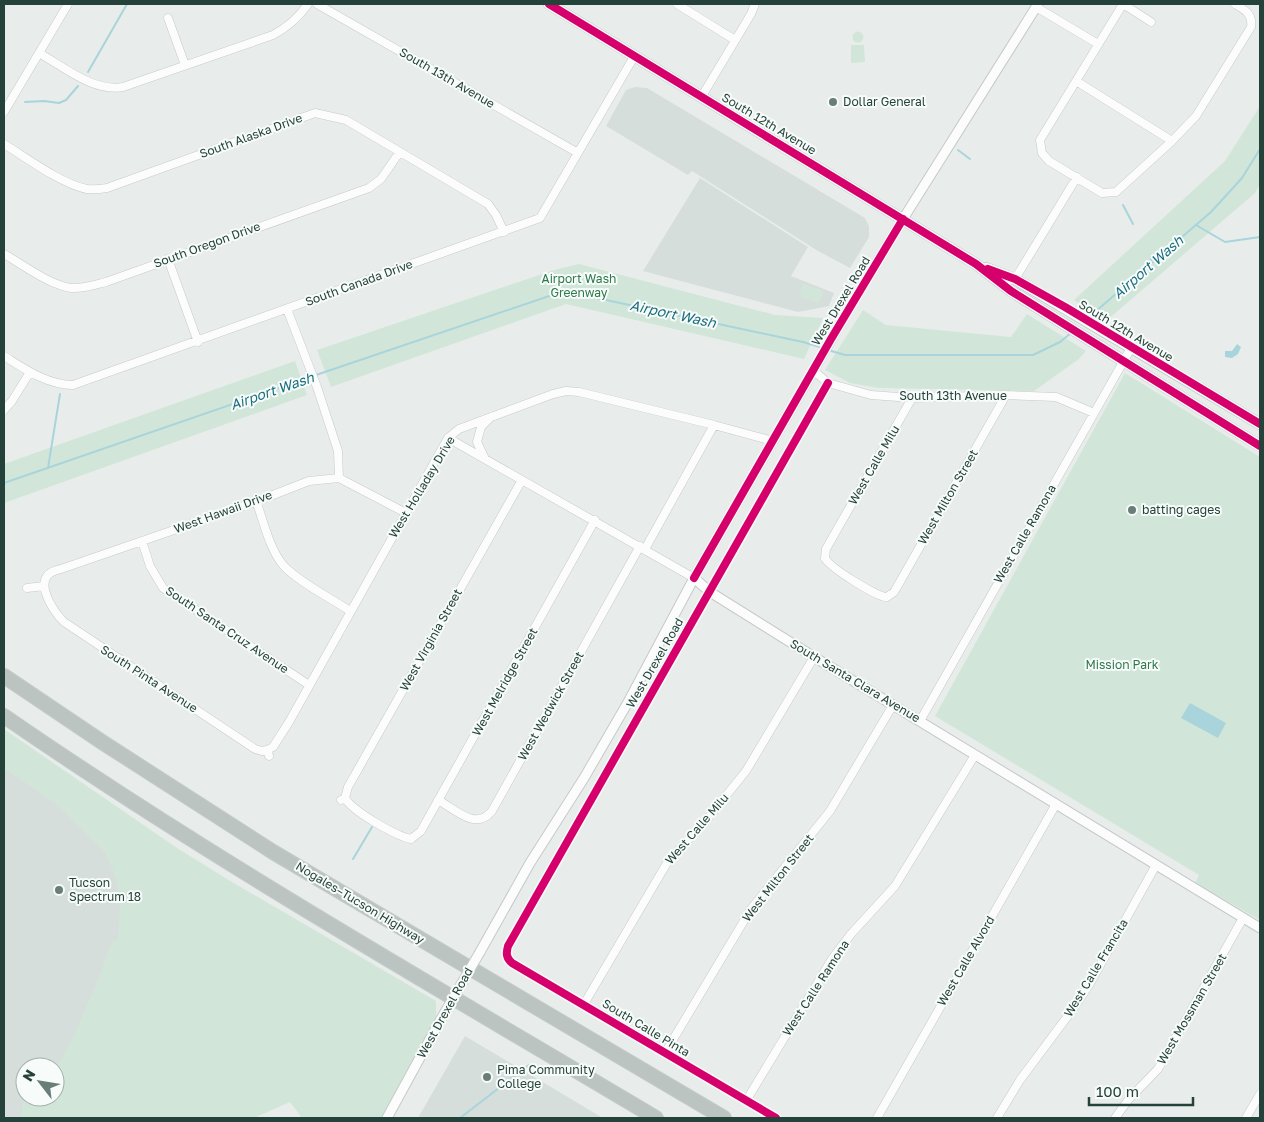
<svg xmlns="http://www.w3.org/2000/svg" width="1264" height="1122" font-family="'Golos Text',sans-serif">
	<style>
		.built { fill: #d6dedb }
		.green { fill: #d1e6d8 }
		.water { fill: #a9d4db }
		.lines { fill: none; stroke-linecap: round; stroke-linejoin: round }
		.stream { stroke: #a9d4db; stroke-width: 2 }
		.minor-casing { stroke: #c5cac8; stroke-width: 9 }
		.tertiary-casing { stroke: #c5cac8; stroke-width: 11 }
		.secondary-casing { stroke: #c3cbc8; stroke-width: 12 }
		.motorway-casing { stroke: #c3ccc9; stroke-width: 16 }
		.minor { stroke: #fcfcfc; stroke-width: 8 }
		.tertiary { stroke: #fcfcfc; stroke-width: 9 }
		.secondary { stroke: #fcfcfc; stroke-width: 10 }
		.motorway { stroke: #bcc4c2; stroke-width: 14 }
		.tertiary-bridge-casing { stroke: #c5cac8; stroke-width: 11; stroke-linecap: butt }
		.tertiary-bridge { stroke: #fcfcfc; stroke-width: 9 }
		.cycleway-casing { stroke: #f7fbf9; stroke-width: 11 }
		.cycleway { stroke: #d6006c; stroke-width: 8 }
		.poi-dot { fill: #697e78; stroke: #f7fbf9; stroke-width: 2 }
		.labels { text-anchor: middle; stroke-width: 4; stroke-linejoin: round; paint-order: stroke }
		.street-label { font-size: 12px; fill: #24423a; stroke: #f7fbf9 }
		.poi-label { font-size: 12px; fill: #24423a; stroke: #f7fbf9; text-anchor: start }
		.park-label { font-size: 12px; fill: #2d7a4b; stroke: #f7fbf9 }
		.water-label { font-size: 14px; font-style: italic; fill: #1c6f80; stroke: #f7fbf9 }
	</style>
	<rect width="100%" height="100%" fill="#e8edeb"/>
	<path class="built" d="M635 87 647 88 865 218 869 226V237L850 268 818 251 692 171 688 175 606 126 626 90Z
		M700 178 808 247 791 276 834 293 829 306 798 312 643 271Z
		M4 751 160 897 55 1081V1067H25V1097H45L32 1118H4Z
		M465 1036 603 1118H418Z"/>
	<path class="green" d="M852.5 37a5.5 5.5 0 1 1 11 0a5.5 5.5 0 1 1-11 0Z
		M851 45H864L865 62 851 63Z
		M1260 106V184L1255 193 1106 321 1074 300 1225 161Z
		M579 264 775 315 823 318 804 359 566 304 331 387 317 350 554 270Z
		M803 284 824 291 818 303 799 296Z
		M863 310 886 325 1011 337 1027 314 1086 351 1079 359 1034 391 879 388 850 383 825 370Z
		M295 361 307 395 4 503V464Z
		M1125 373 1260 457V920L1195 883 1199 875 935 716Z
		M4 729 177 848 232 882 436 1001V1018L381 1118H302L290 1102 254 1118H20L25 1097H55V1071L73 1038 99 978 112 941 118 940 120 908 116 878 106 853 58 805 4 768Z"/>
	<path class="water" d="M1237 344 1241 347 1238 354 1232 358 1225 357V351H1232Z
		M1190 703 1226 723 1218 738 1181 718Z"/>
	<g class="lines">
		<path class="stream" d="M88 72 127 4
			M25 102 44 101 59 103 66 100 78 86
			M958 150 970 159
			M1123 205 1133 224
			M1196 225 1225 242 1260 237
			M1151 264V257
			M1088 318 1211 212 1242 178 1260 149
			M828 350 845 355H1033L1060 342 1071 333
			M316 375 564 291 803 342 823 348
			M48 468 60 394
			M4 483 311 377
			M353 859 372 827
			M460 1118 529 1065"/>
		<g class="minor-casing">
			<path id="minor" d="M317 4 578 153
				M677 4 735 40
				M1123 4 1040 140 1042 153 1049 161 1102 193 1116 192 1172 141 1196 116 1251 27C1253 14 1245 10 1235 4
				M1123 4 1151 22
				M1036 7 1098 44
				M168 18 185 65
				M39 53C64 67 93 92 123 87L273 35C288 27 299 17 308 4
				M1076 81 1172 141
				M702 96 751 14 755 4
				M4 112 68 4
				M4 144C27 158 61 184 87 189 94 190 101 189 107 188L315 113 346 120 488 204 496 215 504 232
				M4 254C22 264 49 285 71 288 82 289 94 285 106 282L369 188 381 179 399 153
				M168 259 198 342
				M1015 279 1077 177
				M287 309 317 387 338 451 339 478
				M4 356C25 369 47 385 73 385L540 218 635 55
				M814 371 828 383 871 395 912 398 1006 395 1056 397 1094 413
				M4 410 12 401 30 372
				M448 438 694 578
				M485 459 477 442 481 427 491 417
				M256 501C264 522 269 548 283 565 297 581 332 599 350 611
				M142 541 150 566 163 588 309 685
				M645 549 714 425
				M825 558 826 549 912 398
				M825 558C829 567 878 598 887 597
				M27 588 44 586
				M887 597 894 592 897 587 1006 395
				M920 721 1131 348
				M267 750 273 747 289 722 448 438 459 429 553 394 566 391 579 392 714 425 773 441
				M269 756 267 750 262 751 255 749 64 622C55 613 38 589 47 576 50 572 56 570 61 569L255 502 309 481 339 478 406 513
				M345 798C352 811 396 836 411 839
				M341 800 345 798 348 787 522 480
				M438 800C456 810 476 831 492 811L640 546
				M411 839 421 831 595 520
				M584 1004 667 863 708 818 746 771 814 657
				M665 1053 751 909 830 811 893 705
				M746 1101 832 959 851 934 895 886 975 755
				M776 1118 512 963C506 958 506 953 508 946L828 383
				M877 1118 1056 804
				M997 1118 1020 1080 1073 1009 1089 985 1156 865
				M1115 1118 1129 1099 1158 1069 1243 918
				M1246 1118 1260 1094"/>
		</g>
		<g class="tertiary-casing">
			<path id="tertiary" d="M694 578 710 592 814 657 1260 928
				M480 952 530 863 584 778 627 704 694 578 844 317 903 219 1038 4
				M387 1118 441 1019"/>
		</g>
		<g class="secondary-casing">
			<path id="secondary" d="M549 4 976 264 1011 291 1260 446
				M986 268 1015 279 1260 424"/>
		</g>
		<g class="motorway-casing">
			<path id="motorway" d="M4 676 102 742 273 852 724 1118
				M4 716C214 861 436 987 656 1118"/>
		</g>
		<use href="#minor" class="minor"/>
		<use href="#tertiary" class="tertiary"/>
		<use href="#secondary" class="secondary"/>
		<use href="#motorway" class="motorway"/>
		<g class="tertiary-bridge-casing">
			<path id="tertiary-bridge" d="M441 1019 480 952"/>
		</g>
		<use href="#tertiary-bridge" class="tertiary-bridge"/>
		<g class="cycleway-casing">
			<path id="cycleway" d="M549 4 976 264 1011 291 1260 446
				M988 269 1015 279 1065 307 1260 424
				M694 578 831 339 903 219
				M776 1118 512 963C506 958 506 953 508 946L828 383"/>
		</g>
		<use href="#cycleway" class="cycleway"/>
	</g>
	<g class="poi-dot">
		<circle cx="833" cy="102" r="5"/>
		<circle cx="1132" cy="510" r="5"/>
		<circle cx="59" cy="890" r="5"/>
		<circle cx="487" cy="1077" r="5"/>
	</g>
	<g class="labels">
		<g class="street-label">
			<text transform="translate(447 78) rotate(30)" y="4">South 13th Avenue</text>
			<text transform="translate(769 124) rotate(31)" y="4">South 12th Avenue</text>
			<text transform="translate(251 136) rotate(-20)" y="4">South Alaska Drive</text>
			<text transform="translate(207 245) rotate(-20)" y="4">South Oregon Drive</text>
			<text transform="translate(359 283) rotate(-20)" y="4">South Canada Drive</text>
			<text transform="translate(841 301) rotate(-59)" y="4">West Drexel Road</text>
			<text transform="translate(1126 331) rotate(31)" y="4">South 12th Avenue</text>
			<text x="953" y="400">South 13th Avenue</text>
			<text transform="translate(874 465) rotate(-60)" y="4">West Calle Milu</text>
			<text transform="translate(422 487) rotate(-59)" y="4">West Holladay Drive</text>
			<text transform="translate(948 497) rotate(-60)" y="4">West Milton Street</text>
			<text transform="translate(223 512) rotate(-20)" y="4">West Hawaii Drive</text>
			<text transform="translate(1025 534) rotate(-60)" y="4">West Calle Ramona</text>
			<text transform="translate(227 630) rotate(34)" y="4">South Santa Cruz Avenue</text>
			<text transform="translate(431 640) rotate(-61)" y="4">West Virginia Street</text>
			<text transform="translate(655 663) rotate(-60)" y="4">West Drexel Road</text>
			<text transform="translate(149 679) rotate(33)" y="4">South Pinta Avenue</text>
			<text transform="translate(855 681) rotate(31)" y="4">South Santa Clara Avenue</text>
			<text transform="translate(505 682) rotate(-61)" y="4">West Melridge Street</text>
			<text transform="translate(551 706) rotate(-61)" y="4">West Wedwick Street</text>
			<text transform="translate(697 829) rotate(-49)" y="4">West Calle Milu</text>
			<text transform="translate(778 878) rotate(-52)" y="4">West Milton Street</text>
			<text transform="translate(360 903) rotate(31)" y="4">Nogales–Tucson Highway</text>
			<text transform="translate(966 961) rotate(-60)" y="4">West Calle Alvord</text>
			<text transform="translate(1096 968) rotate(-59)" y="4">West Calle Francita</text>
			<text transform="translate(816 988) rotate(-57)" y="4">West Calle Ramona</text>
			<text transform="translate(1192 1009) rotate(-60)" y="4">West Mossman Street</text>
			<text transform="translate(445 1013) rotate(-61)" y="4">West Drexel Road</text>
			<text transform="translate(646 1028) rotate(31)" y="4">South Calle Pinta</text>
		</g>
		<g class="poi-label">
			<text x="843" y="106">Dollar General</text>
			<text x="1142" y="514">batting cages</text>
			<text x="69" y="887">Tucson<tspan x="69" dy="14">Spectrum 18</tspan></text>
			<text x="497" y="1074">Pima Community<tspan x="497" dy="14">College</tspan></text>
		</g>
		<g class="park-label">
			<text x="579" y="283">Airport Wash<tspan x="579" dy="14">Greenway</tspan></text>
			<text x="1122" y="669">Mission Park</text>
		</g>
		<g class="water-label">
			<text transform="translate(1148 267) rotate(-41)" y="5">Airport Wash</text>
			<text transform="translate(673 314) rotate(12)" y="5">Airport Wash</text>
			<text transform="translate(272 391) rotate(-19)" y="5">Airport Wash</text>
		</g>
	</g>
	<rect width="1264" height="1122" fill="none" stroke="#24423a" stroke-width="10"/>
	<g transform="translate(40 1082) rotate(301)"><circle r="24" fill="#f7fbf9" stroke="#a3b1ad"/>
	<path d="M0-4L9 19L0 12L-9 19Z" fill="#697e78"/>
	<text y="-8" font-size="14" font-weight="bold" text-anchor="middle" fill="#24423a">N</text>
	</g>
	<path d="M1089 1097v8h104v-8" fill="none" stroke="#24423a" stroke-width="2.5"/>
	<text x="1096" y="1097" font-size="15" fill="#24423a" stroke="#f7fbf9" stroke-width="4" paint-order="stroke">100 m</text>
</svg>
